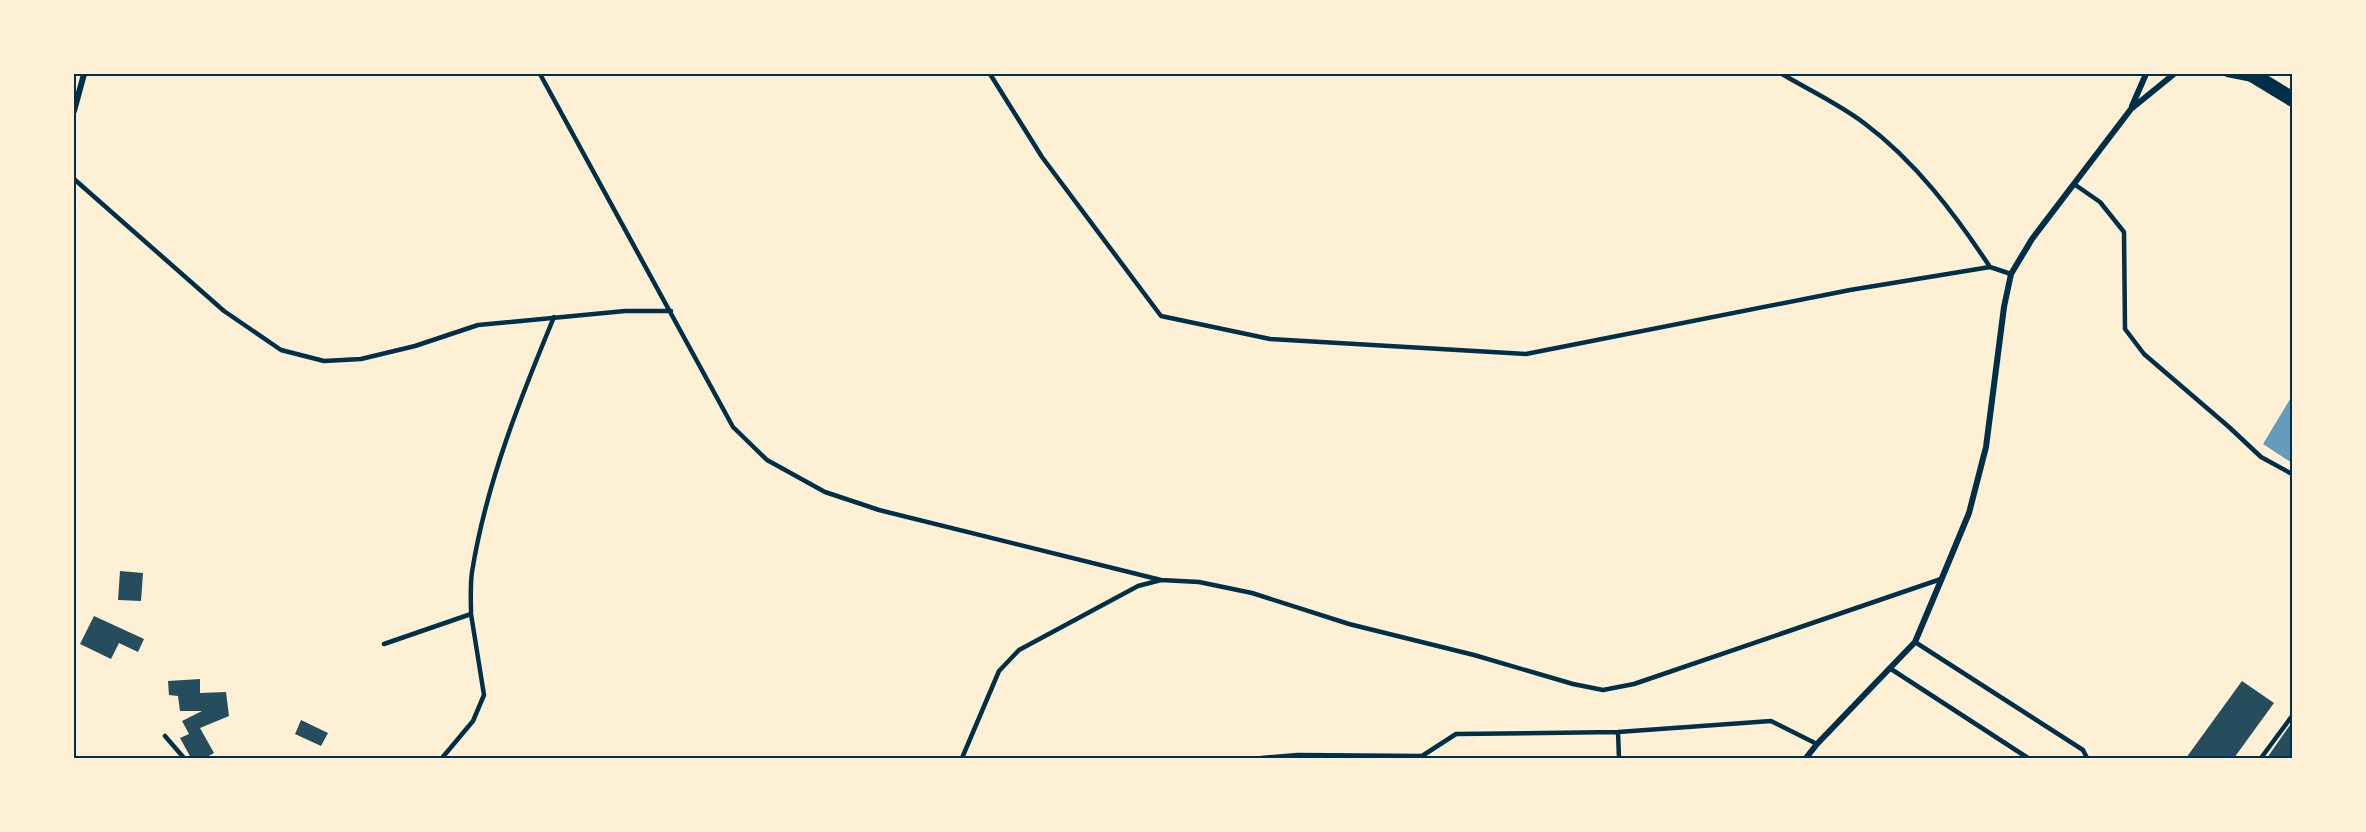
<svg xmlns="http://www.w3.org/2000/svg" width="2366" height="832" font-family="Montserrat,sans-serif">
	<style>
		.water { fill: #669bbc }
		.building { fill: #264d5e }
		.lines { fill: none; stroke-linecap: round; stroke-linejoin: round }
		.service { stroke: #003049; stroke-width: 4.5 }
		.minor { stroke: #003049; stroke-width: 6 }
		.primary { stroke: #003049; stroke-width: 15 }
		.neatline { fill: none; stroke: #003049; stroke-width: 2 }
	</style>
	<rect width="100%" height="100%" fill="#fdf0d5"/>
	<path class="water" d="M2292 396V463L2263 444Z"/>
	<path class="building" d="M120 571 143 573 141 601 118 600Z
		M94 616 144 639 138 652 119 643 111 659 80 644Z
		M200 679V693L226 692 229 716 200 728 214 753 205 758H191L180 738 189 734 182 721 202 711H180L178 696 169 695 168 681Z
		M2242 681 2274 703 2234 758H2186Z
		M301 720 328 733 321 746 295 734Z
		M2292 722V758H2267Z"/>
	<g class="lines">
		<path class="service" d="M540 74 733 427 767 460 825 492 879 510 1161 580 1199 582 1252 593 1349 624 1474 655 1573 684 1603 690 1634 684 1941 579
			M990 74 1042 157 1161 316 1270 339 1526 354 1850 290 1990 267 2011 274
			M1782 74C1809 90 1839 104 1864 123 1915 161 1955 214 1990 267
			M74 179 224 311 281 350 324 361 361 359 415 346 478 325 625 311H671
			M2074 184 2100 202 2124 232 2125 329 2144 354 2229 427 2261 457 2292 474
			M1915 642 2083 750 2087 758
			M384 644 471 614C471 600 470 586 472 572 486 484 520 399 554 317
			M1891 669 2028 758
			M1618 732 1619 758
			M165 736 184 758
			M442 758 473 721 484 695 471 614
			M962 758 999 671 1019 650 1138 586 1161 580
			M1261 758 1298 755 1422 756 1456 734 1618 732 1771 721 1817 744
			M2261 758 2292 716"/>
		<path class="minor" d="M2227 74 2252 79
			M2132 106 2146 74
			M74 111 84 74
			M1806 758 1817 744 1915 642 1942 578 1969 513 1986 447 2004 307 2011 274 2032 239 2131 109 2174 74"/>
		<path class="primary" d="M2251 74 2292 99"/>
	</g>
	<rect width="2366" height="832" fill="none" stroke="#fdf0d5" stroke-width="150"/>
	<rect x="75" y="75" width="2216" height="682" class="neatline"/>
</svg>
